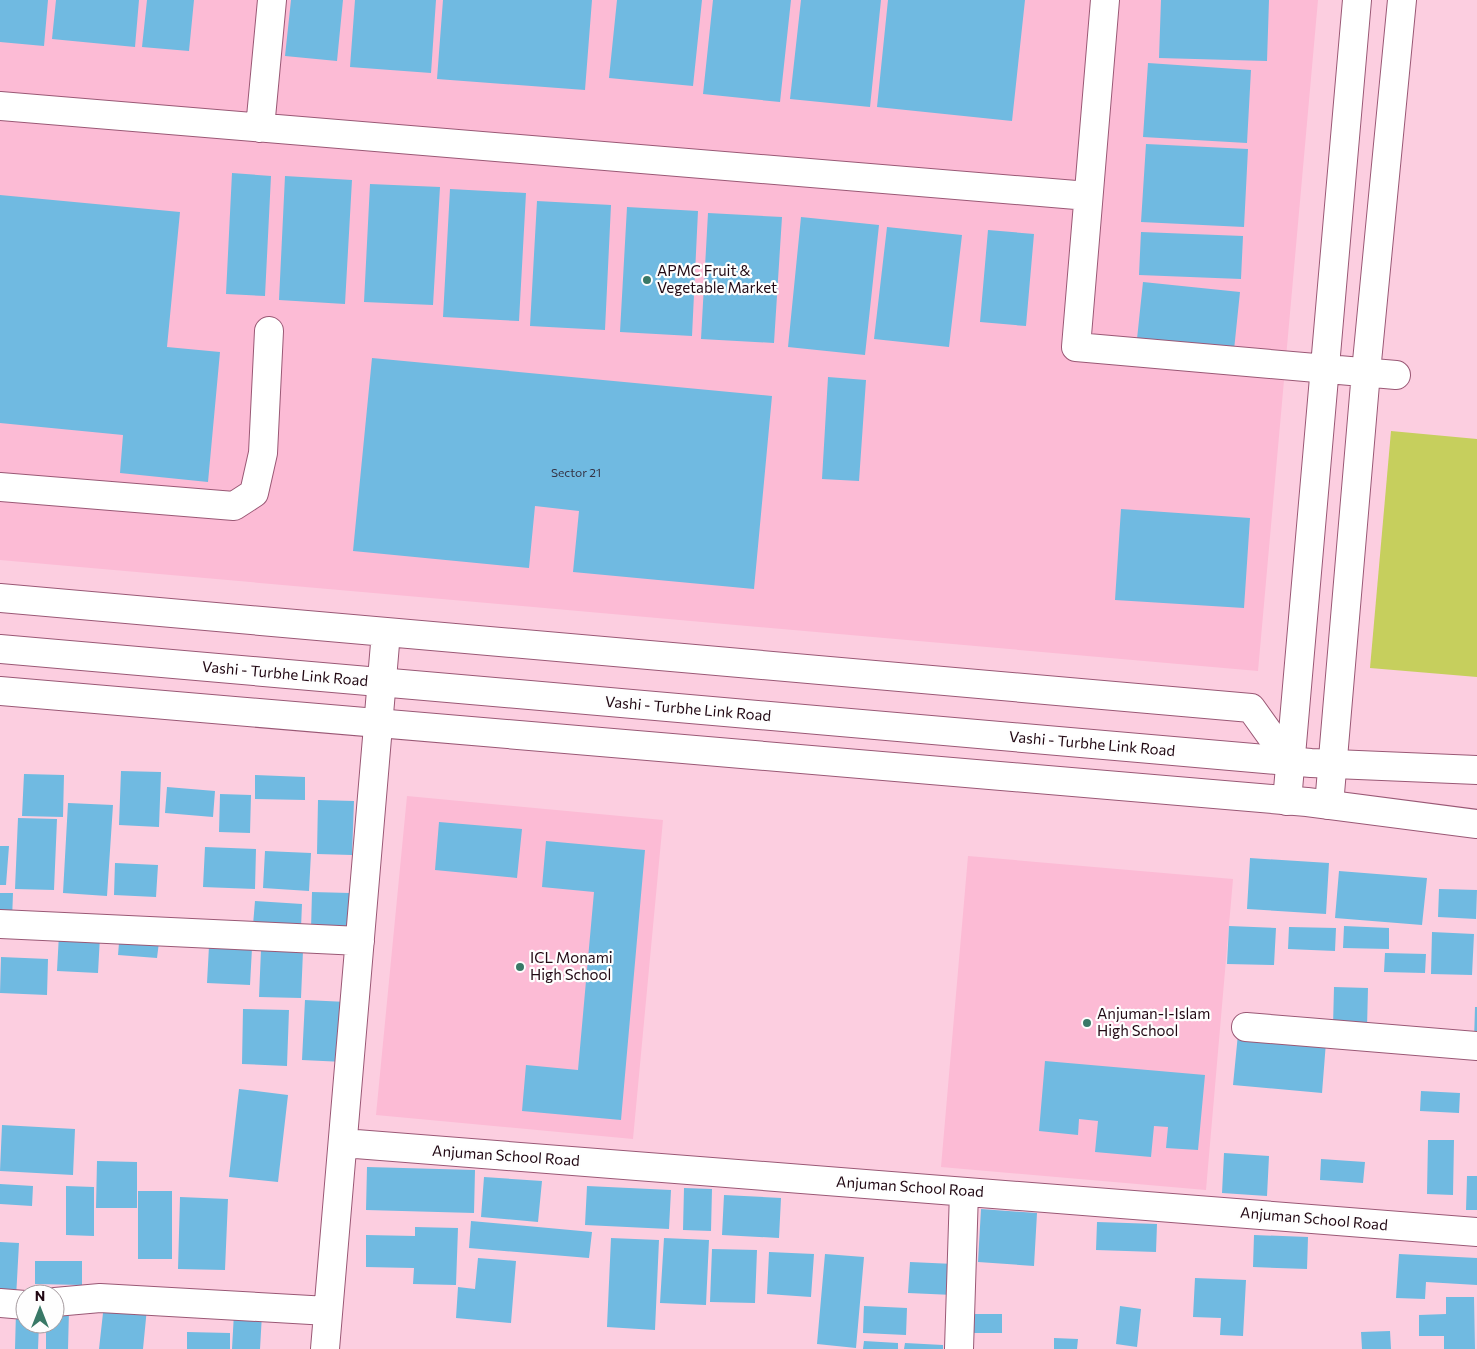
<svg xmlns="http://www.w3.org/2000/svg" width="1477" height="1349" font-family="Commissioner,sans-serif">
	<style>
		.built { fill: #fcbbd5 }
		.green { fill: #c6cf5d }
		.building { fill: #70bae1 }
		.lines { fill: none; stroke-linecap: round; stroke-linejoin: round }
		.minor-casing { stroke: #9a5875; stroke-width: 30 }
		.major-casing { stroke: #9a5875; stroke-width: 30 }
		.minor { stroke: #fff; stroke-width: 28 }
		.major { stroke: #fff; stroke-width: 28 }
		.poi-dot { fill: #397967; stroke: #fefefe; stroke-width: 2 }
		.labels { text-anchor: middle; stroke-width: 4.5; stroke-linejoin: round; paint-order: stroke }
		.number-label { font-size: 12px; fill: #353446 }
		.poi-label { font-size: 15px; fill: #210813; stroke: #fefefe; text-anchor: start }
		.street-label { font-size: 15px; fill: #210813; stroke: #fefefe }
	</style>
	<rect width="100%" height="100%" fill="#fccee0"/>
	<path class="built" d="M0 0H1318L1258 671 0 560Z
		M407 796 663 820 633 1139 376 1115Z
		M968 856 1233 879 1206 1190 941 1167Z"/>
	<path class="green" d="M1391 431 1477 439V677L1370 668Z"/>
	<path class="building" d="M0 0H48L44 46 0 42Z
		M56 0H139L135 47 52 39Z
		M147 0H194L189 51 142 47Z
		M291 0H343L337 61 285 56Z
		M355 0H436L431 73 350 67Z
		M443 0H592L585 90 437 79Z
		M617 0H702L693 86 609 78Z
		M713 0H791L780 102 703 94Z
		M801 0H881L870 107 790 99Z
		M888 0H1025L1012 121 877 107Z
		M1161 0H1269L1267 61 1159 58Z
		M1148 63 1251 70 1247 143 1143 137Z
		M1146 144 1248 149 1244 227 1141 222Z
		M232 173 271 176 265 296 226 294Z
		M285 176 352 180 345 304 279 300Z
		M370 184 440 187 433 305 364 302Z
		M450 189 526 193 519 321 443 317Z
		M0 195 180 212 167 347 220 352 208 482 120 473 123 435 0 423Z
		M537 201 611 205 605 330 530 326Z
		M627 207 698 211 692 336 620 332Z
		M708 213 782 217 774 343 701 339Z
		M801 217 879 225 865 355 788 347Z
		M887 227 962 235 949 347 874 339Z
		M988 230 1034 234 1026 326 980 322Z
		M1141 232 1243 236 1241 279 1139 275Z
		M1143 282 1240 292 1234 350 1137 339Z
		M372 358 772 396 754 589 573 572 579 511 535 506 529 568 353 551Z
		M828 377 866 380 859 481 822 479Z
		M1121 509 1250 518 1244 608 1115 600Z
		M121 771 161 772 159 827 119 825Z
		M24 774 64 775 63 817 22 816Z
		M255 775 305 777V800L255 799Z
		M167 787 215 791 213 817 165 813Z
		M220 794 251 795 250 833 219 832Z
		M318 800 354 801 352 855 317 854Z
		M68 803 113 805 107 896 63 893Z
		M18 818 57 819 54 890 15 889Z
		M439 822 522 829 517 878 435 870Z
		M546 841 645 850 621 1120 522 1111 526 1065 578 1070 594 892 542 887Z
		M0 846H9L6 885H0Z
		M205 847 256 849 255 889 203 887Z
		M265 851 311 853 309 891 263 888Z
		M1250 858 1329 863 1326 914 1247 909Z
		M115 863 158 865 156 897 114 895Z
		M1339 871 1427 878 1422 925 1335 918Z
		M1439 889 1477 890 1476 919 1438 917Z
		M312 892 350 893 349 931 311 930Z
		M0 893H13L12 920H0Z
		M255 901 302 904 301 928 253 925Z
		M1229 926 1276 928 1274 965 1227 964Z
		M1344 926 1389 928V949L1343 948Z
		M1289 927 1336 928 1335 951 1288 949Z
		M120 931 160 934 157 958 118 955Z
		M1432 932 1474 934 1472 975 1431 974Z
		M59 934 100 936 98 973 57 971Z
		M209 946 252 948 250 985 207 983Z
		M261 950 303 951 301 998 259 997Z
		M1385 953 1426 954 1425 973 1384 972Z
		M1 957 48 959 47 995 0 993Z
		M1334 987 1368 988 1367 1028 1333 1027Z
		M305 1000 347 1002 344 1062 302 1060Z
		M1475 1007H1477V1042H1474Z
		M243 1009 289 1010 287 1066 242 1064Z
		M1238 1034 1326 1042 1322 1093 1233 1085Z
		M1045 1061 1205 1075 1198 1150 1166 1148 1168 1127 1154 1126 1151 1157 1095 1152 1098 1121 1079 1119 1078 1135 1039 1131Z
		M239 1089 288 1095 278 1182 229 1177Z
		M1421 1091 1460 1093 1459 1113 1420 1111Z
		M2 1125 75 1129 73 1175 0 1171Z
		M1428 1140H1454L1453 1195 1427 1194Z
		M1224 1153 1269 1156 1267 1196 1222 1193Z
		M1321 1159 1365 1162 1363 1183 1320 1180Z
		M97 1161 137 1162V1208H96Z
		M367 1167 475 1170 474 1213 366 1210Z
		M1467 1176H1477V1210H1466Z
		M484 1177 542 1181 538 1222 481 1217Z
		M0 1184 33 1186 32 1206 0 1204Z
		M66 1186 94 1187V1236L66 1235Z
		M587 1186 671 1190 669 1229 585 1225Z
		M684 1188 712 1189 711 1231 683 1230Z
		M138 1191H172V1259H138Z
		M724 1195 781 1198 779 1238 722 1235Z
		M180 1197 228 1199 225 1270 178 1269Z
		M981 1209 1037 1213 1034 1266 978 1262Z
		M471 1221 592 1232 589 1258 469 1248Z
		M1097 1222 1157 1224 1156 1252 1096 1250Z
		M415 1227 458 1228 456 1285 413 1284 414 1268 366 1267V1235L415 1236Z
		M1254 1235 1308 1237 1307 1269 1253 1267Z
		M611 1238 659 1240 655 1330 607 1327Z
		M664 1238 709 1240 706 1305 660 1303Z
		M0 1242 19 1243 16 1298 0 1297Z
		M712 1249 757 1250 755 1303 710 1302Z
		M769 1252 814 1254 811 1297 767 1294Z
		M825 1254 864 1257 856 1348 817 1344Z
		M1399 1254 1477 1258V1285L1426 1282 1425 1299 1396 1298Z
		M478 1258 516 1261 511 1323 456 1318 458 1287 475 1289Z
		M35 1261H82V1285L35 1284Z
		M910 1262 954 1264 953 1295 908 1293Z
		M1195 1278 1246 1280 1243 1336 1220 1335 1221 1318 1193 1317Z
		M1446 1297H1474L1475 1349H1444V1336H1419V1315L1446 1314Z
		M104 1304 147 1308 143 1349H99Z
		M864 1306 907 1308 906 1335 863 1333Z
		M1120 1306 1141 1309 1137 1347 1116 1344Z
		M55 1309 69 1310 68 1349H46V1324H55Z
		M16 1311H25V1324H39L38 1349H15Z
		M234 1313 262 1314 260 1349H232Z
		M965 1314H1002V1333H965Z
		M1390 1331 1391 1349H1362L1361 1332Z
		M187 1332 230 1333V1349H187Z
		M1054 1338 1078 1339 1077 1349H1054Z
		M864 1341 898 1343V1349H863Z
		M905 1343 943 1345V1349H904Z"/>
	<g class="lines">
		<g class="minor-casing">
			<path id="minor" d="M1105 0 1076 347 1396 375
				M0 106 1088 196
				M260 128 272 0
				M0 487 234 506 254 493 263 453 269 331
				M0 598 1251 708 1289 761
				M1287 801 1357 0
				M1329 805 1366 372 1402 0
				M0 924 360 941
				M1246 1027 1477 1046
				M343 1143 1477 1232
				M55 1302 100 1298 328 1311
				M0 1303 25 1305
				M325 1349 386 632
				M959 1349 964 1192"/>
		</g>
		<g class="major-casing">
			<path id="major" d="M0 649 1311 763 1477 770
				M0 691 1307 802 1477 824"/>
		</g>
		<use href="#minor" class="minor"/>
		<use href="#major" class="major"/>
	</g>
	<g class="poi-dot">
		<circle cx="647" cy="280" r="5"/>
		<circle cx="520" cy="967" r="5"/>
		<circle cx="1087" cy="1023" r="5"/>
	</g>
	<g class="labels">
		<g class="number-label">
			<text x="576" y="477">Sector 21</text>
		</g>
		<g class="poi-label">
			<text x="657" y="276">APMC Fruit &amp;<tspan x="657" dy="17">Vegetable Market</tspan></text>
			<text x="530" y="963">ICL Monami<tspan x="530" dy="17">High School</tspan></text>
			<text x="1097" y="1019">Anjuman-I-Islam<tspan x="1097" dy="17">High School</tspan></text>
		</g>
		<g class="street-label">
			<text transform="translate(285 674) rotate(5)" y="5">Vashi - Turbhe Link Road</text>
			<text transform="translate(688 709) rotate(5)" y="5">Vashi - Turbhe Link Road</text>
			<text transform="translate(1092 744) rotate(5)" y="5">Vashi - Turbhe Link Road</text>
			<text transform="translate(506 1156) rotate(4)" y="5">Anjuman School Road</text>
			<text transform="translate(910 1187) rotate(4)" y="5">Anjuman School Road</text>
			<text transform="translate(1314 1219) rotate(5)" y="5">Anjuman School Road</text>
		</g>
	</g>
	<g transform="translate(40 1309)"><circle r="24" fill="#fefefe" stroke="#a69ca0"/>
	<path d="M0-4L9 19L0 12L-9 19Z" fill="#397967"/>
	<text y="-8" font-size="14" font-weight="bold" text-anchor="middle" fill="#210813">N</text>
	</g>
</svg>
